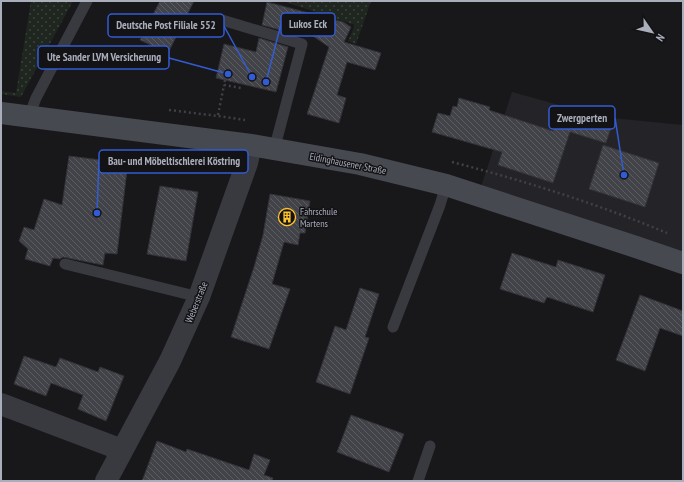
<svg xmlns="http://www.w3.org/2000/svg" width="684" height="482" font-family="'PT Sans Narrow',sans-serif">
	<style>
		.built { fill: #242428 }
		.grass { fill: url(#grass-dots) }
		.building { fill: url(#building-back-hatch); stroke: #323237 }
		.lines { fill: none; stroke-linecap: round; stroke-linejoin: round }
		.path { stroke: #3f4147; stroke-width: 2.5; stroke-dasharray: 2 3; stroke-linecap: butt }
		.lane { stroke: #393a40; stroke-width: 11 }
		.street { stroke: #393a40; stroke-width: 22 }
		.secondary { stroke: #474950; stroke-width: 22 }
		.labels { text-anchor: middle; stroke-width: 3; stroke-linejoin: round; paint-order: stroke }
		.street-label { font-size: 10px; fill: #aaaebb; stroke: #131316 }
		.poi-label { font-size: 10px; fill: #aaaebb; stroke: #131316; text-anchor: start }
		.leader { fill: none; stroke: #325cd4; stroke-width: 1.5 }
		.callout-dot { fill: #325cd4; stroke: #131316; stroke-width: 1.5 }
		.callout { fill: #131316; stroke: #325cd4; stroke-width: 1.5 }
		.callout-label { font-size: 11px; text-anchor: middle; font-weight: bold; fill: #aaaebb }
	</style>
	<defs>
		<pattern id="grass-dots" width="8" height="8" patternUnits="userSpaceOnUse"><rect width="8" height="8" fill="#1e261f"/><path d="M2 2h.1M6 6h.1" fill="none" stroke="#3c433e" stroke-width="1.8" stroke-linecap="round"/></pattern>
		<pattern id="building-back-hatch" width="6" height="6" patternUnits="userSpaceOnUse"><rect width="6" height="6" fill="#424348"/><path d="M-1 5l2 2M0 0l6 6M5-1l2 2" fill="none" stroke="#5b5c60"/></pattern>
	</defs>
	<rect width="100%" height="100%" fill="#18181b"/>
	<path class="built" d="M512 92 602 117 683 125V259L479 193Z"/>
	<path class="grass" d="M31 1H73L21 97 1 94V91L16 93Z
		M282 1H371L356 44 348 41 355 25Z"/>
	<path class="building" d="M160 1H194L168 53 140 40Z
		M267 2 343 22 351 27 344 42 381 53 375 70 347 62 337 95 346 98 339 123 307 114 329 47 294 23 291 33 262 25Z
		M259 38 288 47 276 92 216 78 224 44 256 52Z
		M459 98 490 107 489 110 553 131 560 107 612 125 606 143 570 132 553 183 498 165 502 152 432 132 438 113 450 116 453 106 457 107Z
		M603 145 659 163 645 207 589 189Z
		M69 156 125 163 124 170H127L117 254 105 253 103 265 63 257 60 259 53 258 50 266 25 259 28 249 19 241 24 227 34 230 44 199 62 205Z
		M160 186 198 192 186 261 147 254Z
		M270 194 310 201 305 233H300L298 245 284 242 272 284 290 289 269 349 231 337 254 267 263 235Z
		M512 253 556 267 558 260 605 275 593 312 547 297 544 303 500 289Z
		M360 288 379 294 365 337 369 338 350 394 316 382 335 326 346 330Z
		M640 295 683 311V336L660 328 645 371 616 360Z
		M24 356 56 367 60 358 98 372 100 367 124 376 106 421 78 409 83 395 51 383 46 396 14 384Z
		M351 415 404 434 389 472 337 452Z
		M157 441 186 452 187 449 249 470 254 454 270 460 264 475 273 478 272 481H142Z"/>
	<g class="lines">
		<path class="path" d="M225 80 224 85 241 88
			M169 110 218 116 245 120
			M218 115 224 85
			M452 162C525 181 598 204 667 233"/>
		<path class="lane" d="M222 20 302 44 274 150
			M29 116 36 98 87 1
			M65 264 199 297
			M393 327 440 205 446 185
			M418 481 430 446"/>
		<path class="street" d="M1 404 122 450
			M106 481 170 361 199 297 247 163 251 145"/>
		<path class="secondary" d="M1 113 251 145 360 164 446 185 636 247 683 263"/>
	</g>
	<defs>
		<g id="building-ring" transform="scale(0.9)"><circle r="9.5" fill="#131316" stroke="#ffc32c" stroke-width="1.5"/><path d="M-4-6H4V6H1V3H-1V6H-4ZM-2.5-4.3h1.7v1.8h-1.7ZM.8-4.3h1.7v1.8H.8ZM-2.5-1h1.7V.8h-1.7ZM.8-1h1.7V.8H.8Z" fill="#ffc32c"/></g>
	</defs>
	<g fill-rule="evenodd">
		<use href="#building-ring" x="287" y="217"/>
	</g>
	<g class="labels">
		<g class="street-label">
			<text transform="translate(348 163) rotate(11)" y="4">Eidinghausener Straße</text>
			<text transform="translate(196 302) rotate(-68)" y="4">Weberstraße</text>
		</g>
		<g class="poi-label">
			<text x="300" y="215">Fahrschule<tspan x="300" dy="12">Martens</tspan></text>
		</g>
	</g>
	<path class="leader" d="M266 82L281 24M252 77L224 26M228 74L169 58M624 175L615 118M97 213L99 161"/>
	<g class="callout-dot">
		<circle cx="266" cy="82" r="4"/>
		<circle cx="252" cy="77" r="4"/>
		<circle cx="228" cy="74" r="4"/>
		<circle cx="624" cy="175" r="4"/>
		<circle cx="97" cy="213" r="4"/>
	</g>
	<g class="callout">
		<rect x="281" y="13" width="54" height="23" rx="4"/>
		<rect x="108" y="14" width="116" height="23" rx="4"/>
		<rect x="38" y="46" width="131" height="23" rx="4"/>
		<rect x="549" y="106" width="66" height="23" rx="4"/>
		<rect x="99" y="150" width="149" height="23" rx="4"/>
	</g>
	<g class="callout-label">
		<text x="308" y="28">Lukos Eck</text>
		<text x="166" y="29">Deutsche Post Filiale 552</text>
		<text x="104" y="61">Ute Sander LVM Versicherung</text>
		<text x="582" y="122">Zwergperten</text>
		<text x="174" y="165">Bau- und Möbeltischlerei Köstring</text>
	</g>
	<rect width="684" height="482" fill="none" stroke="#aaaebb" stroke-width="4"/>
	<g transform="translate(652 32) rotate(124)" stroke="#131316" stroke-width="3" paint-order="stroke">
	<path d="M0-3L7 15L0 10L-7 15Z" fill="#aaaebb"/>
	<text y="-6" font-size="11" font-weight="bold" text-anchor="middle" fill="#aaaebb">N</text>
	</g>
</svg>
